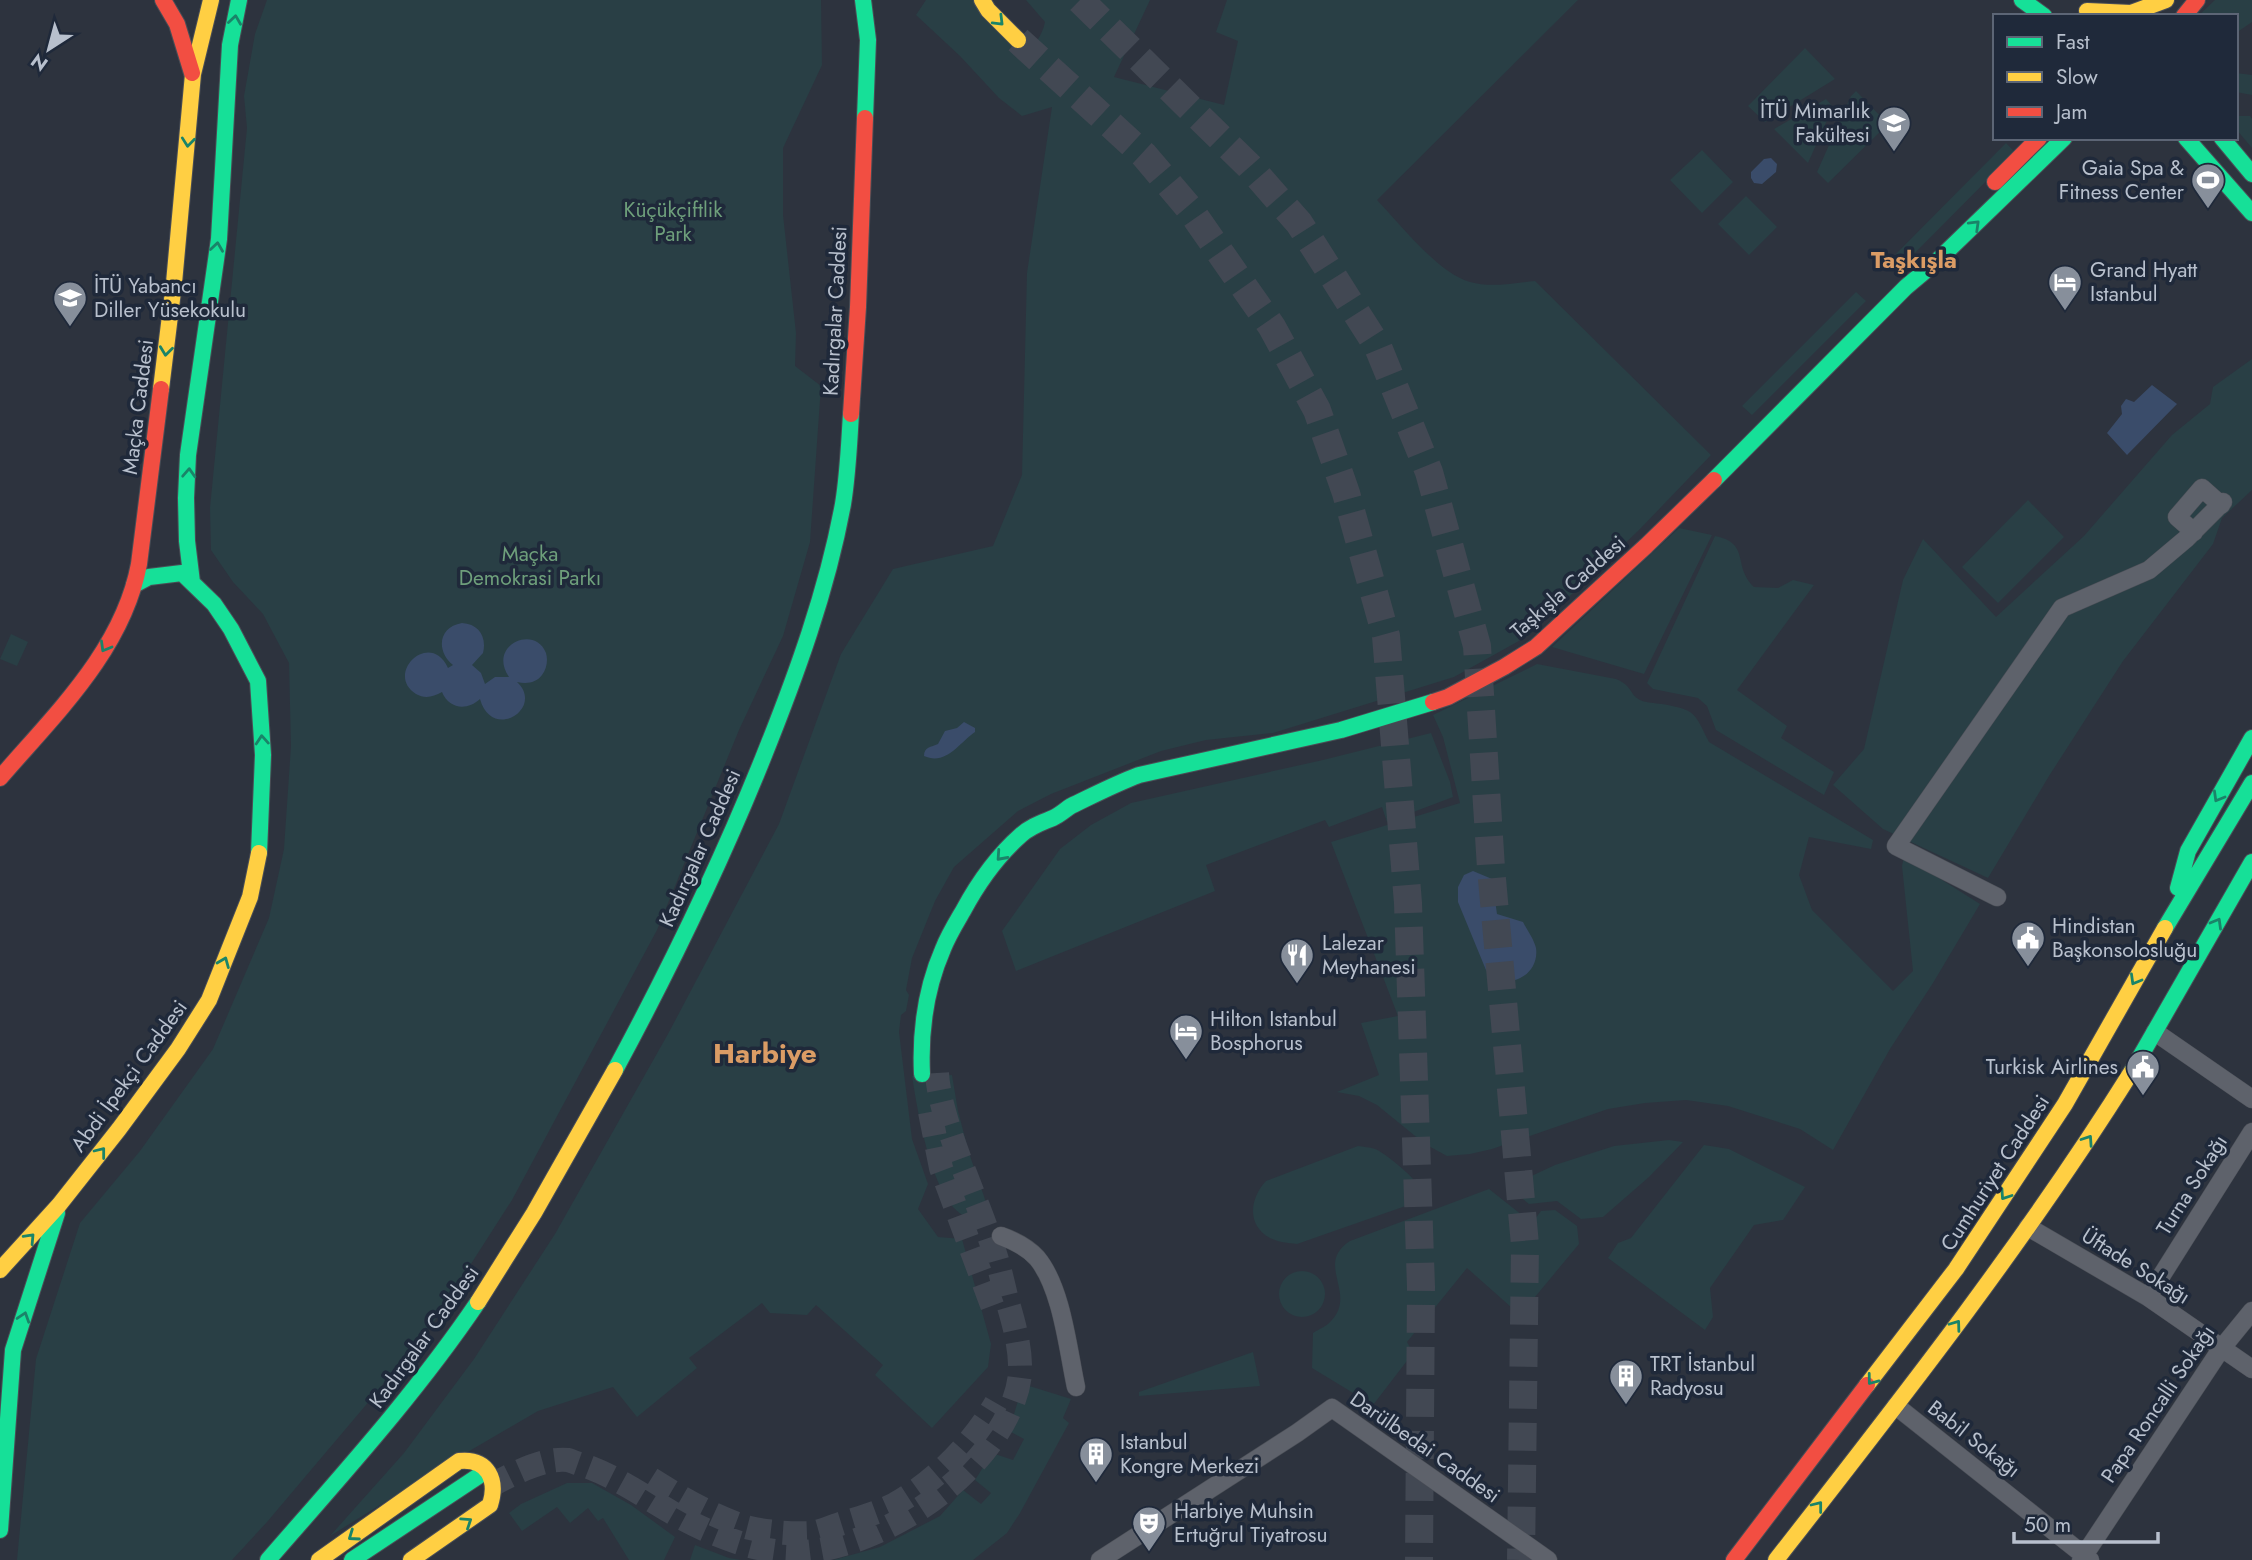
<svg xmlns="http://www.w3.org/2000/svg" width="2252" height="1560" font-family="Jost,sans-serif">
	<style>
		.green { fill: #293f45 }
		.water { fill: #3a4c6a }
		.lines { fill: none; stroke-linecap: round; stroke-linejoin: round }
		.secondary-tunnel { stroke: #424853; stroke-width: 24; stroke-dasharray: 24 12; stroke-linecap: butt }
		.primary-tunnel { stroke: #424853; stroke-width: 28; stroke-dasharray: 28 14; stroke-linecap: butt }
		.street-casing { stroke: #4a4e56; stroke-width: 19 }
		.fast-casing { stroke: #4a4e56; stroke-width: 18 }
		.slow-casing { stroke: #4a4e56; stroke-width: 18 }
		.jam-casing { stroke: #4a4e56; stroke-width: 18 }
		.street { stroke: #5e626b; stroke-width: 18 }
		.fast { stroke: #16e098; stroke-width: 16 }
		.slow { stroke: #ffcf43; stroke-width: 16 }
		.jam { stroke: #f24e42; stroke-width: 16 }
		.oneway { stroke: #1a8469 }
		.labels { text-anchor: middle; stroke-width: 7; stroke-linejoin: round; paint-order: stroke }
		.poi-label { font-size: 21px; fill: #b8c0cd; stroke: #1f293a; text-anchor: start }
		.park-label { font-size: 21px; fill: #6e9f7b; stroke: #1f293a }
		.street-label { font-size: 21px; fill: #b8c0cd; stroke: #1f293a }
		.quarter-label { font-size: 24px; font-weight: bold; fill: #db9c65; stroke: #1f293a }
		.district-label { font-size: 28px; font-weight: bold; fill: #db9c65; stroke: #1f293a }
	</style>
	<rect width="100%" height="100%" fill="#2d333e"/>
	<path class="green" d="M267 0H821L822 65 783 148V215L796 333 795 366 821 386 810 542 783 636 739 730 657 930 512 1200 435 1320 371 1399 267 1522 232 1560H17L36 1359 80 1223 140 1151 213 1049 269 918 284 849 291 746 289 663 263 614 233 582 211 550 210 508 247 128 244 96 255 34Z
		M926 0H975L1021 53C1034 48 1042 36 1045 22L1026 0H1150L1114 77 1224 105 1238 41 1216 32 1227 0H1578L1377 200C1401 225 1438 273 1470 282 1491 288 1513 283 1535 281L1711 455 1639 530 1528 636 1454 677 1273 733 1206 740 1161 751 1051 794 1018 811 954 867 935 901 912 958 906 990 909 995 906 1011 901 1015 899 1032 912 1139 928 1184 918 1209 938 1237 962 1239 991 1344 988 1367 932 1428 875 1375 883 1365 816 1305 807 1315 770 1313 762 1303 689 1358 697 1368 637 1417 613 1387 538 1411 430 1474 330 1536 404 1453 474 1359 555 1234 668 1034 779 824 841 654 893 569 993 546 1022 475 1027 273 1052 107 1022 116 999 98 960 56 916 15Z
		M2215 0H2252V22L2236 33V16H2198Z
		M1805 48 1835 79 1765 122 1748 106Z
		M2236 73 2252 75V95L2236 92Z
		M1856 91 1888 124 1828 183 1817 172 1851 96Z
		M1826 99 1833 107 1808 163 1774 129Z
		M2236 116H2250L2252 119V148L2236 129Z
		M2006 143 2015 152 1901 267 1892 258Z
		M1702 150 1733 182 1702 213 1670 180Z
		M1746 196 1777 227 1749 255 1718 224Z
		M1856 292 1866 301 1752 415 1742 406Z
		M2252 359V490L2222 518 2213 544 2123 661 2049 776 1988 878 1883 829 1833 785 1864 749 1903 580 1923 539 1996 617 2084 536 2172 435 2210 404 2213 387Z
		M2028 500 2064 537 1998 603 1962 567Z
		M1679 528 1712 535 1644 674 1552 647Z
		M1715 536C1751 543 1732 566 1754 587L1778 588 1793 580 1814 585 1737 690 1787 726 1781 738 1834 772 1824 795 1716 730 1707 706 1698 698 1653 689 1647 683Z
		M11 634 28 642 17 666 0 659Z
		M1537 664 1616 679C1633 686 1629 694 1640 700 1646 703 1655 703 1662 704 1696 710 1694 712 1709 742L1873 840 1871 849 1809 837 1799 875 1812 910 1893 991 1913 971 1902 866 1904 856 1980 904 1933 983 1890 1049 1833 1150 1800 1129 1728 1106 1686 1100 1645 1103 1608 1109 1492 1149 1470 1154 1447 1156 1425 1144 1377 1105 1359 1096 1337 1092 1379 1075 1361 1023 1398 1016 1331 842 1460 803 1443 737 1433 715Z
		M1431 733 1450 782 1453 797 1387 822 1382 807 1329 827 1325 820 1206 865 1215 891 1016 971 1002 931 1060 849 1091 825 1131 803 1323 760Z
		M952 1075 958 1111 969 1153 988 1208 984 1216C936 1236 917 1107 912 1076Z
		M1669 1140 1683 1142 1649 1177 1603 1217 1581 1219 1557 1201 1529 1204 1508 1187 1555 1165 1614 1146Z
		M1704 1145 1729 1149 1805 1187 1783 1220 1754 1225 1710 1288 1713 1317 1705 1330 1608 1258 1618 1243 1631 1238Z
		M1358 1146C1363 1147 1370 1147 1375 1149 1384 1152 1421 1182 1421 1191 1422 1194 1418 1199 1417 1202L1297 1244C1288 1243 1278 1242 1270 1238 1246 1225 1250 1198 1266 1181Z
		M1489 1189 1532 1223 1541 1211 1555 1210 1577 1226 1579 1244 1520 1315 1467 1268 1407 1342 1413 1353 1373 1405 1312 1368 1313 1333C1319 1329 1327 1326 1331 1321 1358 1293 1314 1264 1350 1241Z
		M1279 1294a23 23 0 1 1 46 0a23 23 0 1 1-46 0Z
		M1253 1352 1260 1386 1139 1396V1392Z
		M1023 1384 1071 1399 1063 1418 1069 1423 1020 1513 1007 1533 973 1560H833L880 1547 940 1516 963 1490 981 1504 991 1493 975 1480 992 1453 1013 1460 1024 1439 1009 1431Z
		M567 1483H592L631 1505 675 1537 664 1560H629L603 1518 598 1521 588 1508 570 1523 557 1507 522 1531 509 1513 521 1504Z
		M695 1545 729 1558 741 1560H690Z"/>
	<path class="water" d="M1771 158 1777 164 1776 172 1762 184 1754 183 1751 178V172L1764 159Z
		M2152 385 2177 404 2127 455 2107 433 2122 414 2121 406 2126 399 2134 402Z
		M462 623C479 624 487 637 483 653L472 665 481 673 485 684 495 677H509C487 645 535 624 546 653 548 660 547 668 542 675 536 683 527 684 517 682 545 708 492 742 480 699 467 711 449 709 442 692 433 697 425 699 416 694 384 674 430 629 448 668L453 665C436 651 438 627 462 623Z
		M964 722 975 728V732C959 743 946 766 924 756 924 747 931 747 938 744L945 731 957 728Z
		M1473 871 1492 879 1497 914 1523 922C1527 930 1534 939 1536 948 1540 977 1504 993 1486 970L1458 902V887L1464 875Z"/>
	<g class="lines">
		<path class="secondary-tunnel" d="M930 1112 941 1168 995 1313
			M651 1479C681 1498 712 1516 746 1527 765 1532 790 1534 810 1533 820 1532 830 1527 840 1524 859 1518 878 1513 895 1504 936 1481 973 1443 996 1403
			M488 1487C509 1476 543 1457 568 1460 572 1461 578 1464 583 1465 615 1476 642 1495 671 1512 702 1530 739 1546 775 1551 831 1560 908 1523 949 1487 981 1461 1017 1415 1020 1373 1021 1348 1014 1324 1007 1300 1002 1280 998 1259 990 1239 977 1201 960 1164 948 1125 943 1108 938 1091 937 1073"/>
		<path class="primary-tunnel" d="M1080 0 1249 166 1299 223 1378 347 1429 472 1477 646 1491 868 1525 1245 1521 1560
			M1018 40 1144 155 1189 208 1272 327 1317 410 1346 493 1386 636 1408 903 1421 1287 1419 1560"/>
		<g class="street-casing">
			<path id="street" d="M2194 532 2177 517 2202 488 2221 505
				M1997 897 1896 846 2062 608 2149 570 2187 538 2223 502
				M2155 1032 2252 1099
				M2028 1227 2148 1297 2252 1369
				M1001 1236C1015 1241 1027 1247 1037 1258 1062 1288 1068 1350 1076 1387
				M2148 1297 2252 1132
				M1896 1406 2090 1560
				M1100 1560 1297 1433 1332 1408 1548 1560
				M2081 1560 2221 1349 2252 1311"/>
		</g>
		<g class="fast-casing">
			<path id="fast" d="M863 0 868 40 865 118
				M2022 0 2044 16
				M2186 138 2252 213
				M2222 138 2252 174
				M1714 480 1906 287 1937 261 2064 138
				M192 582 187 541 186 498 188 455 219 239 230 45 239 0
				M134 585 149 577 182 573 214 604 231 629 258 681 263 755 259 853
				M2178 888 2188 851 2252 738
				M2165 928 2252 783
				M615 1070C670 968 720 865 763 758 796 676 827 591 843 504 848 474 849 444 851 414
				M2132 1071 2252 862
				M922 1074C920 1031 926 988 943 949 948 936 956 923 963 911 978 883 996 857 1021 835 1031 826 1041 823 1053 818 1060 815 1065 810 1071 806 1094 795 1115 784 1139 775L1341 730 1433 702
				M0 1530 13 1350 57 1213
				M268 1560C341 1476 415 1395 478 1302
				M352 1560 480 1475"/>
		</g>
		<g class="slow-casing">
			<path id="slow" d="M982 0 988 10 1018 40
				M2087 11 2131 13 2166 0
				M161 389 174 283 193 74 211 0
				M0 1270 59 1205 119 1129 178 1049 209 1000 250 897 259 853
				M478 1302 534 1213 615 1070
				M1867 1385 1956 1269 2065 1104 2165 928
				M319 1560 459 1461C488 1458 498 1480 490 1505L411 1560
				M1776 1560C1900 1401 2025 1242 2132 1071"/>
		</g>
		<g class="jam-casing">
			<path id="jam" d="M163 0 177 24 192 73
				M2184 16 2197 0
				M1995 182 2039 138
				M851 414 858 307 865 118
				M1433 702 1448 697 1504 667 1536 647 1646 546 1714 480
				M0 778C55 714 123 650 139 564L161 389
				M1734 1560 1867 1385"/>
		</g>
		<use href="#street" class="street"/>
		<use href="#fast" class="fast"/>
		<use href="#slow" class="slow"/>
		<use href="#jam" class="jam"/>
	</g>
	<defs><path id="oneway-chevron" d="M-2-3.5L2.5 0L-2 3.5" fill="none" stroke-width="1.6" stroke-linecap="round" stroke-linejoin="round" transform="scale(1.75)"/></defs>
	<g class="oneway">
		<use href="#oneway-chevron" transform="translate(235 20) rotate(-82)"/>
		<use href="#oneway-chevron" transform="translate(999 21) rotate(45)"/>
		<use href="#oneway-chevron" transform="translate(188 142) rotate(96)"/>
		<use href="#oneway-chevron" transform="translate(1975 225) rotate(-44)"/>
		<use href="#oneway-chevron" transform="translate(217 247) rotate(-82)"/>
		<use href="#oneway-chevron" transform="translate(166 351) rotate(97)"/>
		<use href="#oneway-chevron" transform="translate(189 473) rotate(-87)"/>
		<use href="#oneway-chevron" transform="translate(105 647) rotate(120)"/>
		<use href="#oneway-chevron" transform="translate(262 740) rotate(-94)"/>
		<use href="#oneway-chevron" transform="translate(2218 797) rotate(120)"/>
		<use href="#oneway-chevron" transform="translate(1001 856) rotate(132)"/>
		<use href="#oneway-chevron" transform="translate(2217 923) rotate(-60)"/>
		<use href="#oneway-chevron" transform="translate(224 962) rotate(-68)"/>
		<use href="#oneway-chevron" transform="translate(2135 980) rotate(120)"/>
		<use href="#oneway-chevron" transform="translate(2088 1140) rotate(-56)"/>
		<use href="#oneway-chevron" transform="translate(101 1152) rotate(-52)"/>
		<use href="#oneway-chevron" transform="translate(2005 1195) rotate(124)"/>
		<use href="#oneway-chevron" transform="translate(30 1238) rotate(-47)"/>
		<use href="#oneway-chevron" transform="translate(24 1317) rotate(-72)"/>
		<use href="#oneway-chevron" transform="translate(1956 1325) rotate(-54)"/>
		<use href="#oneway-chevron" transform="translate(1872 1380) rotate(127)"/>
		<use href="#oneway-chevron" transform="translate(1818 1506) rotate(-52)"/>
		<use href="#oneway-chevron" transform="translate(467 1522) rotate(-34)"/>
		<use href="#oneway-chevron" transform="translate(353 1536) rotate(145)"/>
	</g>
	<defs>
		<g id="university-pin" transform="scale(1.75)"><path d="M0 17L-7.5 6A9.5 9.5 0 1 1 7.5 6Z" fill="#878f9b" stroke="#1f293a"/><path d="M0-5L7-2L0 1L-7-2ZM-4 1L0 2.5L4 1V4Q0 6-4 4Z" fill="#fff"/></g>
		<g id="stadium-pin" transform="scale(1.75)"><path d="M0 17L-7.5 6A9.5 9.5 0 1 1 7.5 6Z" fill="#878f9b" stroke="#1f293a"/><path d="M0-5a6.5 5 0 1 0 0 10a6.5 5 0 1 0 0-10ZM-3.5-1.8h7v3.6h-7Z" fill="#fff"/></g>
		<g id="hotel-pin" transform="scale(1.75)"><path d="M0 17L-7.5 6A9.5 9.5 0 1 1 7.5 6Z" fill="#878f9b" stroke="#1f293a"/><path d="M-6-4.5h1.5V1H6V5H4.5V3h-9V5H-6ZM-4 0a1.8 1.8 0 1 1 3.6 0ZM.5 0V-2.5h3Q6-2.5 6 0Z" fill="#fff"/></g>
		<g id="civic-pin" transform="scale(1.75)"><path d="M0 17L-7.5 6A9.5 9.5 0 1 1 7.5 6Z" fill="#878f9b" stroke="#1f293a"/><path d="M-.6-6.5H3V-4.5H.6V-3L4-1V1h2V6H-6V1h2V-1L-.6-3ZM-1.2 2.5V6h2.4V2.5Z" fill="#fff"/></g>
		<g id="restaurant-pin" transform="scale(1.75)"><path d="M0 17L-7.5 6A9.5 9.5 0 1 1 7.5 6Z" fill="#878f9b" stroke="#1f293a"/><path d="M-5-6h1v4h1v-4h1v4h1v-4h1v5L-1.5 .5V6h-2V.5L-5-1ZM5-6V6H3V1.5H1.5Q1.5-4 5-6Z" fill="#fff"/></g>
		<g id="building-pin" transform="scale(1.75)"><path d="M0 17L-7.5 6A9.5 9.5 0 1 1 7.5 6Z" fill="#878f9b" stroke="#1f293a"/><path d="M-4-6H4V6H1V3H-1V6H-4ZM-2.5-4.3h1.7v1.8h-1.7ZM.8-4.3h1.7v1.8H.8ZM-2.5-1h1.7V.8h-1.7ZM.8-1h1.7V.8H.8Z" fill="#fff"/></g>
		<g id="theatre-pin" transform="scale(1.75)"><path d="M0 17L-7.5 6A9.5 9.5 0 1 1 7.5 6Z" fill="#878f9b" stroke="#1f293a"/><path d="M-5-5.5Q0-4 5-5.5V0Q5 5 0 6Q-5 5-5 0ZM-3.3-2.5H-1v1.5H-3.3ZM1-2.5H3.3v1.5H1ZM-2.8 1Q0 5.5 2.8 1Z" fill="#fff"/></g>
	</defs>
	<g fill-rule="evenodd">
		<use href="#university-pin" x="1894" y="123"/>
		<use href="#stadium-pin" x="2208" y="180"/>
		<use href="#hotel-pin" x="2065" y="282"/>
		<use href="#university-pin" x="70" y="298"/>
		<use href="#civic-pin" x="2028" y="938"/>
		<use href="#restaurant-pin" x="1297" y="955"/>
		<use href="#hotel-pin" x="1186" y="1031"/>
		<use href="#civic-pin" x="2143" y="1067"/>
		<use href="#building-pin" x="1626" y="1376"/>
		<use href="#building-pin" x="1096" y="1454"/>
		<use href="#theatre-pin" x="1149" y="1523"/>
	</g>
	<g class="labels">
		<g class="poi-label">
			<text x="1870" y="118" text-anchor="end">İTÜ Mimarlık<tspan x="1870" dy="24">Fakültesi</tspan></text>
			<text x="2184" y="175" text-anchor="end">Gaia Spa &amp;<tspan x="2184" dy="24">Fitness Center</tspan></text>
			<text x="2090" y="277">Grand Hyatt<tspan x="2090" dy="24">Istanbul</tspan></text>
			<text x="94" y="293">İTÜ Yabancı<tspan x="94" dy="24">Diller Yüsekokulu</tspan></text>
			<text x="2052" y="933">Hindistan<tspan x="2052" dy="24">Başkonsolosluğu</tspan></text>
			<text x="1322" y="950">Lalezar<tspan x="1322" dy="24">Meyhanesi</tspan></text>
			<text x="1210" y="1026">Hilton Istanbul<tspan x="1210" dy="24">Bosphorus</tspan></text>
			<text x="2118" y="1074" text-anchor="end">Turkisk Airlines</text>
			<text x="1650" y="1371">TRT İstanbul<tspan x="1650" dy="24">Radyosu</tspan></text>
			<text x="1120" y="1449">Istanbul<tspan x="1120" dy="24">Kongre Merkezi</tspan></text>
			<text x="1174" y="1518">Harbiye Muhsin<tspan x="1174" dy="24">Ertuğrul Tiyatrosu</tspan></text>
		</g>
		<g class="park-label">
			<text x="673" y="217">Küçükçiftlik<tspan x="673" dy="24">Park</tspan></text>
			<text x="530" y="561">Maçka<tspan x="530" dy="24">Demokrasi Parkı</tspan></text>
		</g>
		<g class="street-label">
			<text transform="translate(835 311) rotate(-87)" y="7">Kadırgalar Caddesi</text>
			<text transform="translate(138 407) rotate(-83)" y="7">Maçka Caddesi</text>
			<text transform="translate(1568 587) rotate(-41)" y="7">Taşkışla Caddesi</text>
			<text transform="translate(700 848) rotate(-66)" y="7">Kadırgalar Caddesi</text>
			<text transform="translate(129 1076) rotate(-54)" y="7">Abdi İpekçi Caddesi</text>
			<text transform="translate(1995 1173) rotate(-57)" y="7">Cumhuriyet Caddesi</text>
			<text transform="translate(2192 1185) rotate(-58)" y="7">Turna Sokağı</text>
			<text transform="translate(2136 1266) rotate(32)" y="7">Üftade Sokağı</text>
			<text transform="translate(424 1337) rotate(-54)" y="7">Kadırgalar Caddesi</text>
			<text transform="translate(2158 1404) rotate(-56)" y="7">Papa Roncalli Sokağı</text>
			<text transform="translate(1974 1439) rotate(38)" y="7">Babil Sokağı</text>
			<text transform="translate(1425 1447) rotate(35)" y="7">Darülbedai Caddesi</text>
		</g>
		<g class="quarter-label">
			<text x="1914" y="268">Taşkışla</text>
		</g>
		<g class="district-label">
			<text x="765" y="1063">Harbiye</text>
		</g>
	</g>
	<rect x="1993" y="14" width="245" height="126" fill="#1f293a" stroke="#5c6575" stroke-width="2"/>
	<rect x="2007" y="37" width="35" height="10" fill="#16e098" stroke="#5c6575" stroke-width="2"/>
	<text x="2056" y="49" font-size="21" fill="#b8c0cd">Fast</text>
	<rect x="2007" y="72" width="35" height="10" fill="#ffcf43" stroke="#5c6575" stroke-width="2"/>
	<text x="2056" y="84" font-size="21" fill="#b8c0cd">Slow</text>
	<rect x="2007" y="107" width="35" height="10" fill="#f24e42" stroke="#5c6575" stroke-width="2"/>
	<text x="2056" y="119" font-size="21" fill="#b8c0cd">Jam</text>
	<g transform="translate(49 49) rotate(216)" stroke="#1f293a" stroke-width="5" paint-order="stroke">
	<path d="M0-5L12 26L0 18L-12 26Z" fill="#b8c0cd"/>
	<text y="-10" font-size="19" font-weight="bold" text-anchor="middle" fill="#b8c0cd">N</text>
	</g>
	<path d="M2014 1532v10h144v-10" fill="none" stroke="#b8c0cd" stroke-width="3.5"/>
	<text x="2024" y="1532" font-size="21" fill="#b8c0cd" stroke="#1f293a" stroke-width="5" paint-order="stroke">50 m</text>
</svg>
